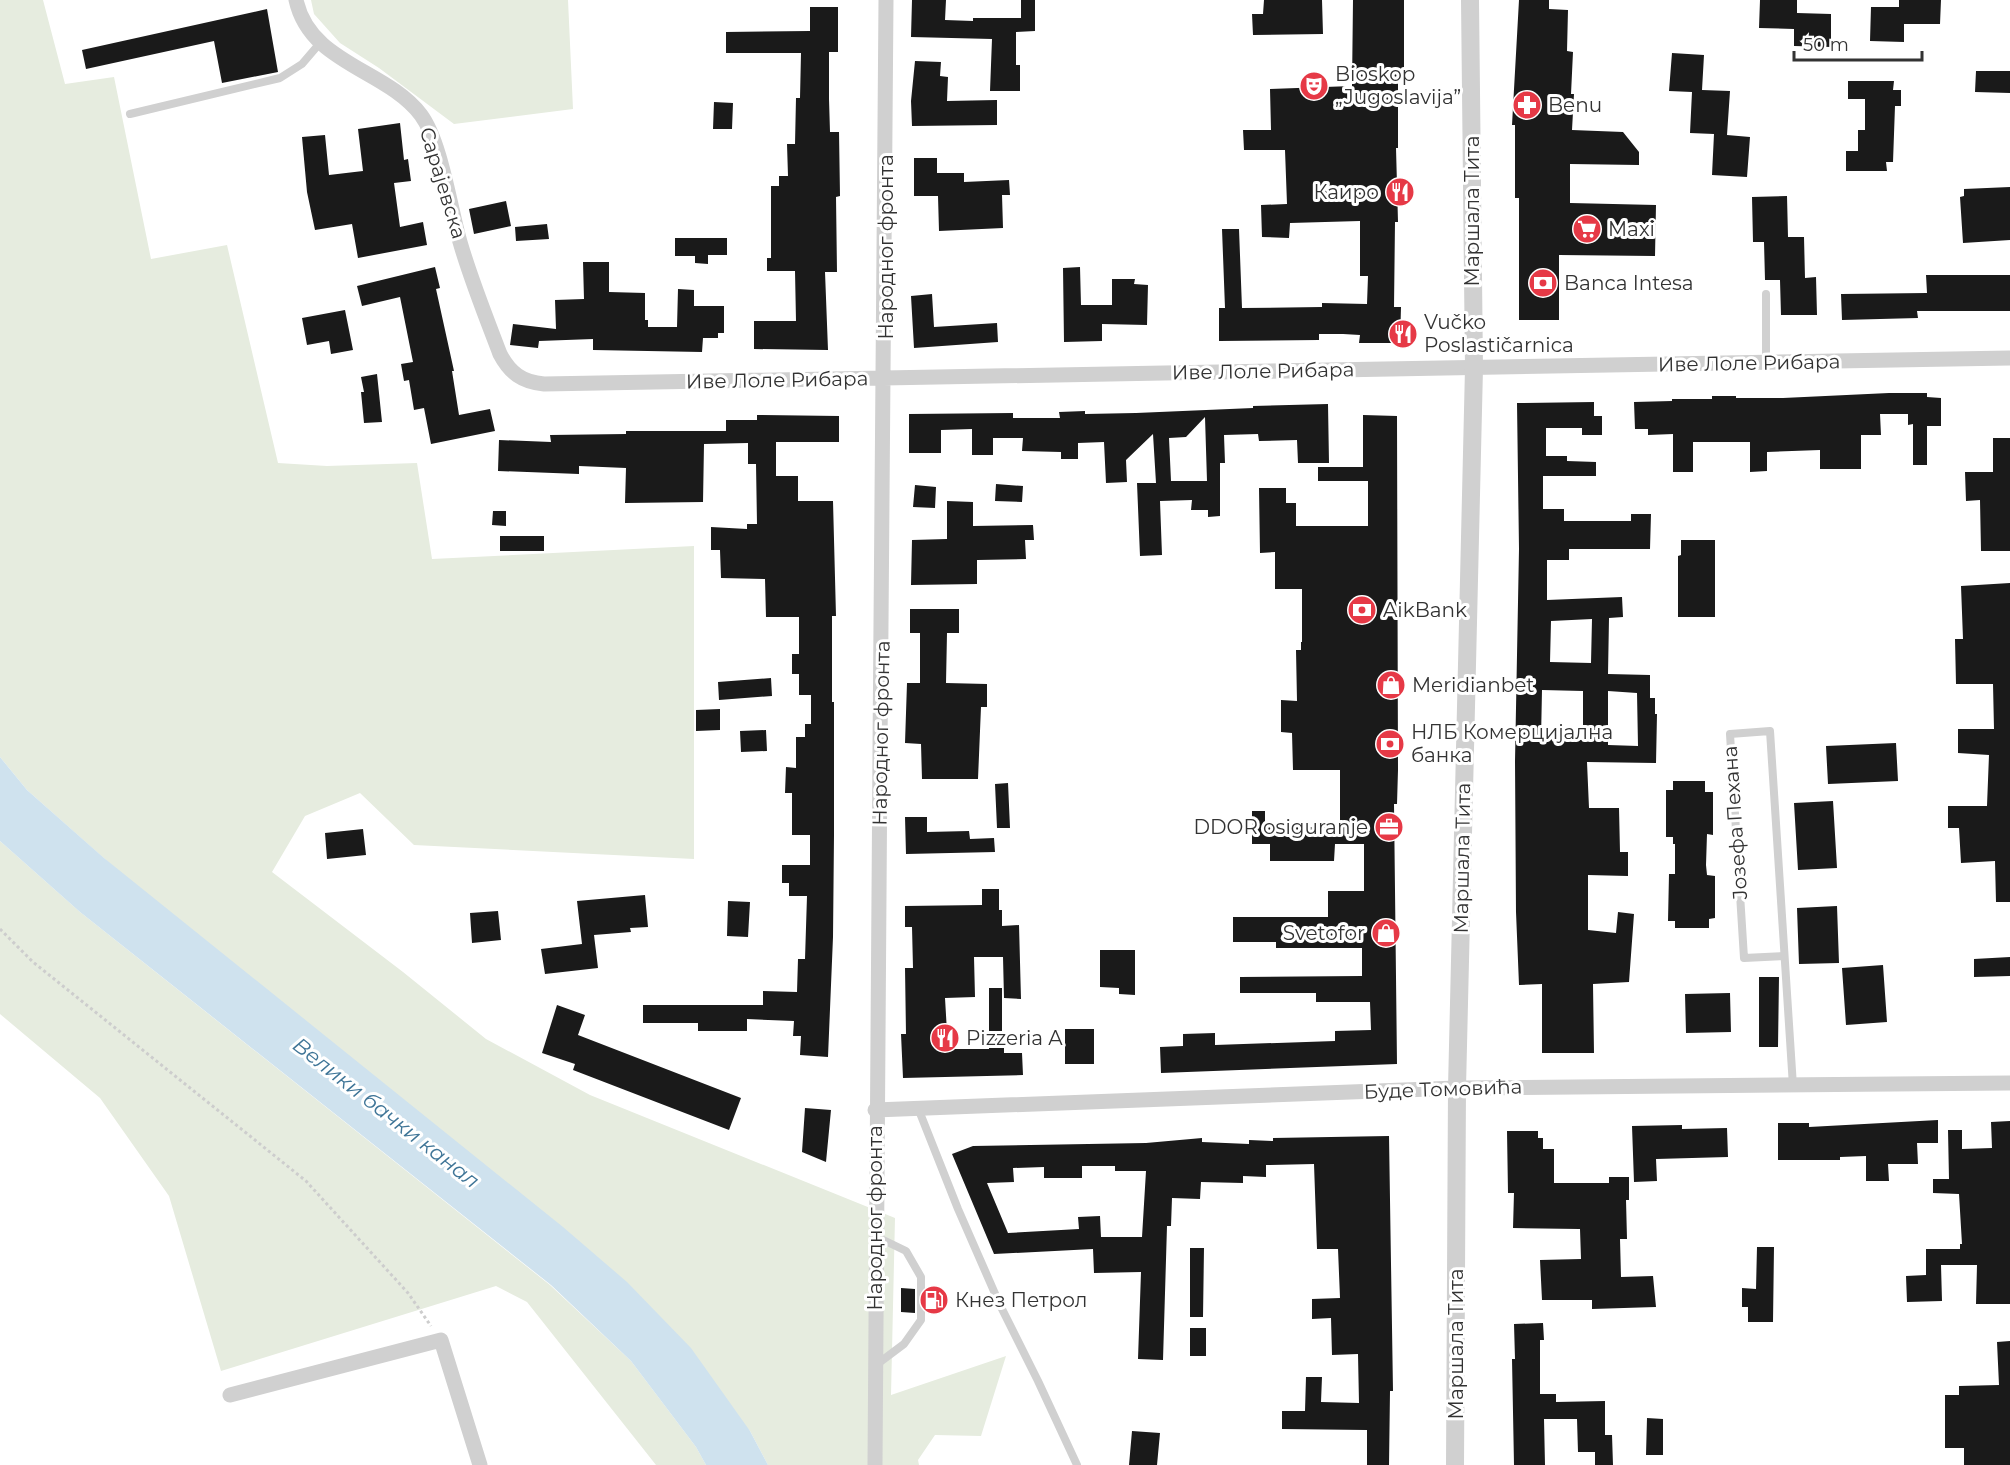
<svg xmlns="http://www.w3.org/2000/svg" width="2010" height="1465" font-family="Montserrat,sans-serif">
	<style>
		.green { fill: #e6ecdf }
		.water { fill: #cfe2ee }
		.building { fill: #1a1a1a; fill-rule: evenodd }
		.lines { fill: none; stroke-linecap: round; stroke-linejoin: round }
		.path { stroke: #cdcdcd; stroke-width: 3; stroke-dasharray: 3 3; stroke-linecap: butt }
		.service { stroke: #d0d0d0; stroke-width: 8 }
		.minor { stroke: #d0d0d0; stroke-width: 15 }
		.tertiary { stroke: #d0d0d0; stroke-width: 18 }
		.labels { text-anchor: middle; stroke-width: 6; stroke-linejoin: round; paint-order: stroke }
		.poi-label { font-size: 20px; fill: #333; stroke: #fff; text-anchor: start }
		.street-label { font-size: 20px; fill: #333; stroke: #fff }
		.water-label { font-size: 21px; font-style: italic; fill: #3f7597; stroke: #fff }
	</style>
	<rect width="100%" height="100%" fill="#fff"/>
	<path class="green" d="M0 0H43L65 84 114 77 151 259 227 245 278 463 327 466 417 463 432 559 694 546V859L414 845 360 793 305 816 272 872 403 972 486 1039 590 1095 895 1218 891 1395 1006 1356 981 1436 935 1435 918 1460 919 1465H768L750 1431 27 790 0 757Z
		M311 0H568L573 109 454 124 379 68 340 43 314 14Z
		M0 841 80 912 550 1285 631 1361 696 1447 706 1465H656L527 1302 496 1286 221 1371 169 1196 100 1098 0 1014Z"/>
	<path class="water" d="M0 757 27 790 104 858 563 1227 627 1282 691 1348 750 1431 768 1465H706L696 1447 631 1361 551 1285 80 912 0 841Z"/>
	<path class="building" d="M912 0H946L945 20 973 21V18H1021V0H1035V31L1016 32V65H1020V91H990L992 39 911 37Z
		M1264 0H1322L1323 34 1253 35 1252 14H1263Z
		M1353 0H1404V78L1398 77V148H1396L1398 222H1395L1394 307H1401L1400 343H1359L1360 335 1343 334H1319V340L1219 341V308H1225L1222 229H1239L1242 308 1322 307V303L1367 304 1368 276H1360V221L1290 223 1289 238 1262 237 1261 205 1287 204 1285 150H1244L1243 130H1271L1270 89 1352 86Z
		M1519 0H1549V9L1568 10 1567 51 1573 52 1571 94H1574L1572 130 1623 132 1639 152V165L1570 164V203L1656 205 1655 256 1559 255V320H1519V198H1515V125H1512Z
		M1760 0H1797V13L1831 14V47L1794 46V29L1759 28Z
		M1899 0H1941L1940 24H1904V42L1870 41 1871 7H1899Z
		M810 7H838V52H829V99L830 132H839L840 196 836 197 837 272H825L828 350 754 349V321H796L795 271H767V258H771V186H779V176H788L787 144H795L796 98H800L801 53H726V32L810 31Z
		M267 9 278 72 222 83 214 41 86 69 82 50Z
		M1672 53 1704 55 1702 90 1730 91 1727 135 1750 137 1747 177 1712 175 1714 134 1690 133 1692 92 1669 91Z
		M915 61 941 62 940 76 948 77 947 101 997 100V125L912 126 911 101Z
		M1976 71H2010V93L1975 92Z
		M1848 81H1894L1893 90H1901V106H1895L1893 162H1886L1887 171H1846V151H1858V130H1865V99H1848Z
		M714 102 733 103 732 129H713Z
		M400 123 404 160 408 159 411 181 394 183 400 227 423 222 427 245 358 258 352 224 315 230 307 192 302 137 325 135 329 175 363 171 358 129Z
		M914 158H937V173H964V182L1009 180 1010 195H1002L1003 228 939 231 938 196H914Z
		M2010 187V240L1963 243 1960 197 1964 196V189Z
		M1787 196 1788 237H1804L1805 278 1816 277 1817 315H1781L1780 280H1765L1764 242H1753L1752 197Z
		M506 201 511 226 474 234 469 209Z
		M547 224 549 239 516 241 515 227Z
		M675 238H727V255H708V264L695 263V256H675Z
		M583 262H609V292L645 293V320H648V327H677L678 289 694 290V306H724V333H718V338H703L702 352 593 350V339L539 341 538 348 510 345 513 324 556 329 555 300 584 299Z
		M435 267 440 288 436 289 454 371H452L459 415 490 409 495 431 431 444 424 408 414 410 409 380 404 381 401 364 413 362 400 297 362 306 357 286Z
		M1080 267 1081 305H1112V279H1135L1134 284 1148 285 1147 325 1102 324V341L1064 342 1063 268Z
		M1926 275H2010V311H1917L1918 318 1842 320 1841 294 1927 293Z
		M932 294 934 327 997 323 998 342 914 348 911 296Z
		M345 310 353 350 331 354 329 341 307 345 302 318Z
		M377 374 382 422 364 423 361 392H364L361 377Z
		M1889 393H1927V397L1941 398V426H1927V465H1913V424L1908 425V414H1880L1881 435H1861V469H1820V450L1767 452V471L1750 472V442H1693V472H1673V434L1648 435V429H1635L1634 402 1672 401V399H1712V396H1736V398H1783Z
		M1594 402V416H1602V435H1582V428H1546V456H1567V461L1596 462V476H1543V509H1564V521H1631V514H1651L1650 549H1569V560H1547V600L1622 597 1623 617 1609 618 1608 674 1650 675V698H1655V714H1657L1656 763 1587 762 1589 808H1619L1620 852H1628V876L1588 875V930L1616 933 1618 912 1634 914 1629 982 1593 984 1594 1053H1542V984L1519 985 1516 912 1515 761 1519 549 1517 403ZM1592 619 1591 663 1550 662 1551 621ZM1542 690 1583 691V740L1541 739ZM1608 691 1637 693 1638 746 1608 745Z
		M1328 404 1329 463H1298L1297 440 1259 441 1258 434 1224 435 1225 463H1220V516L1208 517V510H1191L1192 500 1160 501 1162 555 1140 556 1137 483H1156L1153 434 1126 460 1127 482 1106 483 1104 442 1078 443V459H1061V452L1022 451 1023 438H993V455H972V429L941 430V453H909V414L1013 413V418H1060L1059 412 1085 411V414L1136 413 1253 408V406ZM1205 417 1207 481H1171L1169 438 1186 437Z
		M757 415 839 416V442H776V476H798V501H833L836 616H832V702H834V835L833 937 828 1057 800 1055 801 1036H793L794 1021 747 1019V1031H698V1023H643V1005H763V991L797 992 798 959H805L807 896H789V883H782V865H810V835H792V793H785L786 767 796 768V737H805V724H811V695H799V674H792V654H799V617H766L765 579 721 578 720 550H711V527L747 529V524H757L756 464H748V443L704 444 703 502 625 503 626 468 579 466V474L498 471 499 440 551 442 550 435 626 434V431H726V420H757Z
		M1363 415 1397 416 1398 770 1397 804H1394L1397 1064 1161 1073 1160 1047 1183 1046V1034L1215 1033V1045L1335 1041V1031L1371 1030 1370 1002H1316V993H1240V977L1362 976V948H1276V942H1233V917H1328V891H1364V844H1335L1334 861H1270V844H1252V811H1265V827H1340V770H1293L1292 733 1281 732V700L1297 701 1296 650H1301V642H1302V589H1275V552L1260 553 1259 488H1286V503H1296V526H1368V481H1318V467H1363Z
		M1993 438H2010V551H1981L1980 500 1966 501 1965 472H1993Z
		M996 484 1023 486 1022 502 995 501Z
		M915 485 936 487 935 508 913 507Z
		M947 501 973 502V526L1033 525 1034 540H1025L1026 559 977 560V584L911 585 912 540 947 539Z
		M493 511H506V526L492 525Z
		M500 536H544V551H500Z
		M1681 540H1715V617H1678V556L1681 555Z
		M2010 583V902H1996L1995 861 1961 863 1959 828H1948V806H1987L1989 755 1958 753V729H1994L1993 684H1956L1955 639H1963L1961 586Z
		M910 609H959V633H947L946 683 987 684V707H981L978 779H922L921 744 905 743 907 683H920V633H910Z
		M771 678 772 696 719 700 718 682Z
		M720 709V730L696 731V710Z
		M766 730 767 751 741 752 740 731Z
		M1896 743 1898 781 1828 784 1826 746Z
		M1673 781H1705V792H1713V835L1707 834 1706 865 1707 875 1715 876V918L1709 919V928H1675V921H1668L1669 874H1675V844H1673V837H1666V790H1673Z
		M1008 783 1010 828H997L995 784Z
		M1833 801 1837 868 1798 870 1794 803Z
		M905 817H927V832L969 831 970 839 994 838 995 852 906 854Z
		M363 829 366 855 327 859 325 833Z
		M982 889H999V910H1002V926L1019 925 1021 999 1004 998 1003 957H974L975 997 945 998 948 1049H989V988H1002V1048H1004V1053H1022L1023 1075 903 1078 901 1034H906L905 968H913L912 927H905V906L982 905Z
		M645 895 648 927 630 928 631 932 594 935 598 968 545 974 541 949 582 944 577 901Z
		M728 901 750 902 748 937 727 936Z
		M1837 906 1839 963 1799 964 1797 908Z
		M498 911 501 940 472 943 470 913Z
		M1100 950H1135V995L1119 994V988L1100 987Z
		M2010 957V976L1974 977V959Z
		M1883 965 1887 1022 1846 1025 1842 968Z
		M1759 977H1779L1778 1047H1759Z
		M1730 993 1731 1032 1686 1033 1685 994Z
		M557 1005 585 1015 578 1035 741 1098 729 1130 573 1070 575 1064 542 1053Z
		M1065 1029H1094V1064H1065Z
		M805 1108 831 1110 826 1162 802 1152Z
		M1938 1120V1143H1917L1918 1164H1888L1889 1181H1866V1156L1840 1157V1160H1778V1123H1809V1127Z
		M2010 1121V1304H1976L1977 1265H1941L1942 1301 1907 1302 1906 1276 1926 1275V1249H1960V1244H1962L1959 1194 1933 1193V1179H1949L1948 1130H1962V1149L1992 1148 1991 1122Z
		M1682 1125V1129L1727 1128 1728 1157 1656 1159 1657 1181 1634 1182 1632 1126Z
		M1507 1131H1538V1138H1543V1149H1554V1183H1609V1177H1629V1200H1626L1627 1239H1620L1621 1277 1653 1276 1656 1307 1592 1309V1300H1542L1540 1260 1581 1259 1580 1229 1513 1228 1514 1193H1508Z
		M1389 1136 1393 1391H1390L1389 1465H1367V1430L1282 1429V1411H1305L1306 1377H1322L1321 1402 1359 1403 1358 1354 1332 1355 1331 1318 1312 1319V1299L1340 1298 1338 1249H1317L1314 1164 1266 1165V1177L1243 1176V1183L1201 1182 1200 1199 1172 1198 1171 1226H1167L1163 1360 1138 1359 1141 1272 1094 1273 1093 1249 994 1254 952 1154 973 1146 1146 1143 1202 1138V1142L1249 1144V1140L1273 1141V1138ZM1082 1166H1115V1171H1146L1142 1237H1101L1100 1216 1078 1217 1079 1229 1008 1233 987 1183 1014 1182 1013 1168 1044 1167V1178H1082Z
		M1757 1247H1774L1773 1322H1748V1307H1742V1288L1756 1289Z
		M1190 1248H1204L1203 1317H1190Z
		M901 1288 915 1289V1313L901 1312Z
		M927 1289 928 1293H943V1310H927Z
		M1543 1323 1544 1340H1540V1394H1556V1402L1605 1401V1435H1612L1613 1465H1595V1452H1578L1577 1419H1544L1545 1465H1514L1512 1359H1515L1514 1324Z
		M1190 1328H1206V1356H1190Z
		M2010 1341V1465H1964V1448H1945V1395H1959V1386L1999 1385 1997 1342Z
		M1647 1418 1663 1419V1455H1646Z
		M1132 1431 1160 1433 1157 1465H1129Z"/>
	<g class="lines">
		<path class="path" d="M0 929 33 962 306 1181 408 1293 431 1326"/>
		<path class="service" d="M130 114 280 78 302 64 320 43
			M1766 294V363
			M1784 956 1744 958 1730 734 1770 731 1793 1086
			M918 1108 958 1209 1000 1305 1038 1381 1077 1465
			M875 1236 906 1251 921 1277V1320L904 1344 876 1365"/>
		<path class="minor" d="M296 0C310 64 386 69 421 115 441 142 450 207 460 242 471 280 486 317 500 354 510 373 522 382 544 384L2010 358
			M875 1110 1457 1088 2010 1083
			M230 1395 441 1340 480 1465
			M875 1465C875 977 885 488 886 0"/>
		<path class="tertiary" d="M1455 1465 1457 1088 1474 368 1470 0"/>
	</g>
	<defs>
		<g id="theatre-disc" transform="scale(1.5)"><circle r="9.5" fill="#e63946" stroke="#fff"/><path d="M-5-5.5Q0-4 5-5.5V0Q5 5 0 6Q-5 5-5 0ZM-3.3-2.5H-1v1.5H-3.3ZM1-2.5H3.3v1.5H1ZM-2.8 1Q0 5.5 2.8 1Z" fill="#fff"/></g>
		<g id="pharmacy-disc" transform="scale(1.5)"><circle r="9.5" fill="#e63946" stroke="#fff"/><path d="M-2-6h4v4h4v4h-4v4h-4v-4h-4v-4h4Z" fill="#fff"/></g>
		<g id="restaurant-disc" transform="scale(1.5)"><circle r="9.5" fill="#e63946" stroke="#fff"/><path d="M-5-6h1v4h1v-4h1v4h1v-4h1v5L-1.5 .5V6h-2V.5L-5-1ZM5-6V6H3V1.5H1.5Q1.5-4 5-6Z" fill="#fff"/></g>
		<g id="supermarket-disc" transform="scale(1.5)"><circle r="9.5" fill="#e63946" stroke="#fff"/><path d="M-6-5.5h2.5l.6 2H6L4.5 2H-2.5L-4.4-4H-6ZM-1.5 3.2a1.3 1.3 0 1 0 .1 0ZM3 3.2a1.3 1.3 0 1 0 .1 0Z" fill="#fff"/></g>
		<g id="bank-disc" transform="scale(1.5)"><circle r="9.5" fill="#e63946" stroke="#fff"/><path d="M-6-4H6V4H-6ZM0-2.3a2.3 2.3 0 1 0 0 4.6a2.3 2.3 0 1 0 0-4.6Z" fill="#fff"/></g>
		<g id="shop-disc" transform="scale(1.5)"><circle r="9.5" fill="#e63946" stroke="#fff"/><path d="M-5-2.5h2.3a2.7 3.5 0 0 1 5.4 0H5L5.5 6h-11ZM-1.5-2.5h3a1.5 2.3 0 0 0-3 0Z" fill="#fff"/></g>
		<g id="office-disc" transform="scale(1.5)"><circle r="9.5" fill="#e63946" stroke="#fff"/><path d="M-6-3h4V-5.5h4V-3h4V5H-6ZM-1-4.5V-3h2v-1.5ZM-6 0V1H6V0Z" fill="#fff"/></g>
		<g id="fuel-disc" transform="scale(1.5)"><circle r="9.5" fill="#e63946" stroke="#fff"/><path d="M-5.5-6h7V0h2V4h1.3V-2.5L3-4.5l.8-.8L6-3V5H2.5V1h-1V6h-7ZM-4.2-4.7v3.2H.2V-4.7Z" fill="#fff"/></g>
	</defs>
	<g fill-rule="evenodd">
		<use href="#theatre-disc" x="1314" y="86"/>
		<use href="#pharmacy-disc" x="1527" y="105"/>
		<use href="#restaurant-disc" x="1400" y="192"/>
		<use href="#supermarket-disc" x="1587" y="229"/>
		<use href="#bank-disc" x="1543" y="283"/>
		<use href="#restaurant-disc" x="1403" y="334"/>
		<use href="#bank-disc" x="1362" y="610"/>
		<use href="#shop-disc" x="1391" y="685"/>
		<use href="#bank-disc" x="1390" y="744"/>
		<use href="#office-disc" x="1389" y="827"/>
		<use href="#shop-disc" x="1386" y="933"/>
		<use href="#restaurant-disc" x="945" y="1038"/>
		<use href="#fuel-disc" x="934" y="1300"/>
	</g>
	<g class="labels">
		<g class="poi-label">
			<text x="1335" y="81">Bioskop<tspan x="1335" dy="23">„Jugoslavija”</tspan></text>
			<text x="1548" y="112">Benu</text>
			<text x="1379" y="199" text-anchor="end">Каиро</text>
			<text x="1608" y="236">Maxi</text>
			<text x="1564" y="290">Banca Intesa</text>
			<text x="1424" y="329">Vučko<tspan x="1424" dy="23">Poslastičarnica</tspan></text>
			<text x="1383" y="617">AikBank</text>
			<text x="1412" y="692">Meridianbet</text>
			<text x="1411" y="739">НЛБ Комерцијална<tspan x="1411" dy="23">банка</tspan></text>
			<text x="1368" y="834" text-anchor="end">DDOR osiguranje</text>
			<text x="1365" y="940" text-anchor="end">Svetofor</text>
			<text x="966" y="1045">Pizzeria A</text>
			<text x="955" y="1307">Кнез Петрол</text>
		</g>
		<g class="street-label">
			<text transform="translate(443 183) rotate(73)" y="7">Сарајевска</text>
			<text transform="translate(1472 211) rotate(-90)" y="7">Маршала Тита</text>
			<text transform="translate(886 247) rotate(-90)" y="7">Народног фронта</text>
			<text transform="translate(1749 363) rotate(-1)" y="7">Иве Лоле Рибара</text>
			<text transform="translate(1263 371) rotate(-1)" y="7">Иве Лоле Рибара</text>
			<text transform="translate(777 380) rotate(-1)" y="7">Иве Лоле Рибара</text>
			<text transform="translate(881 733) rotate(-89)" y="7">Народног фронта</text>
			<text transform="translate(1735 823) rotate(-94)" y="7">Јозефа Пехана</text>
			<text transform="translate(1462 858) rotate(-89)" y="7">Маршала Тита</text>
			<text transform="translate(1443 1089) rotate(-2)" y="7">Буде Томовића</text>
			<text transform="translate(875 1218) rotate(-90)" y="7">Народног фронта</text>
			<text transform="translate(1456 1344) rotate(-90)" y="7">Маршала Тита</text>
		</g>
		<g class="water-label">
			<text transform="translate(386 1113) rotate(38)" y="7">Велики бачки канал</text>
		</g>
	</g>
	<path d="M1794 51v9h128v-9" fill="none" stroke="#333333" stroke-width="3"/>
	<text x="1803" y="51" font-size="18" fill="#333333" stroke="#ffffff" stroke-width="4.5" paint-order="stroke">50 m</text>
</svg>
